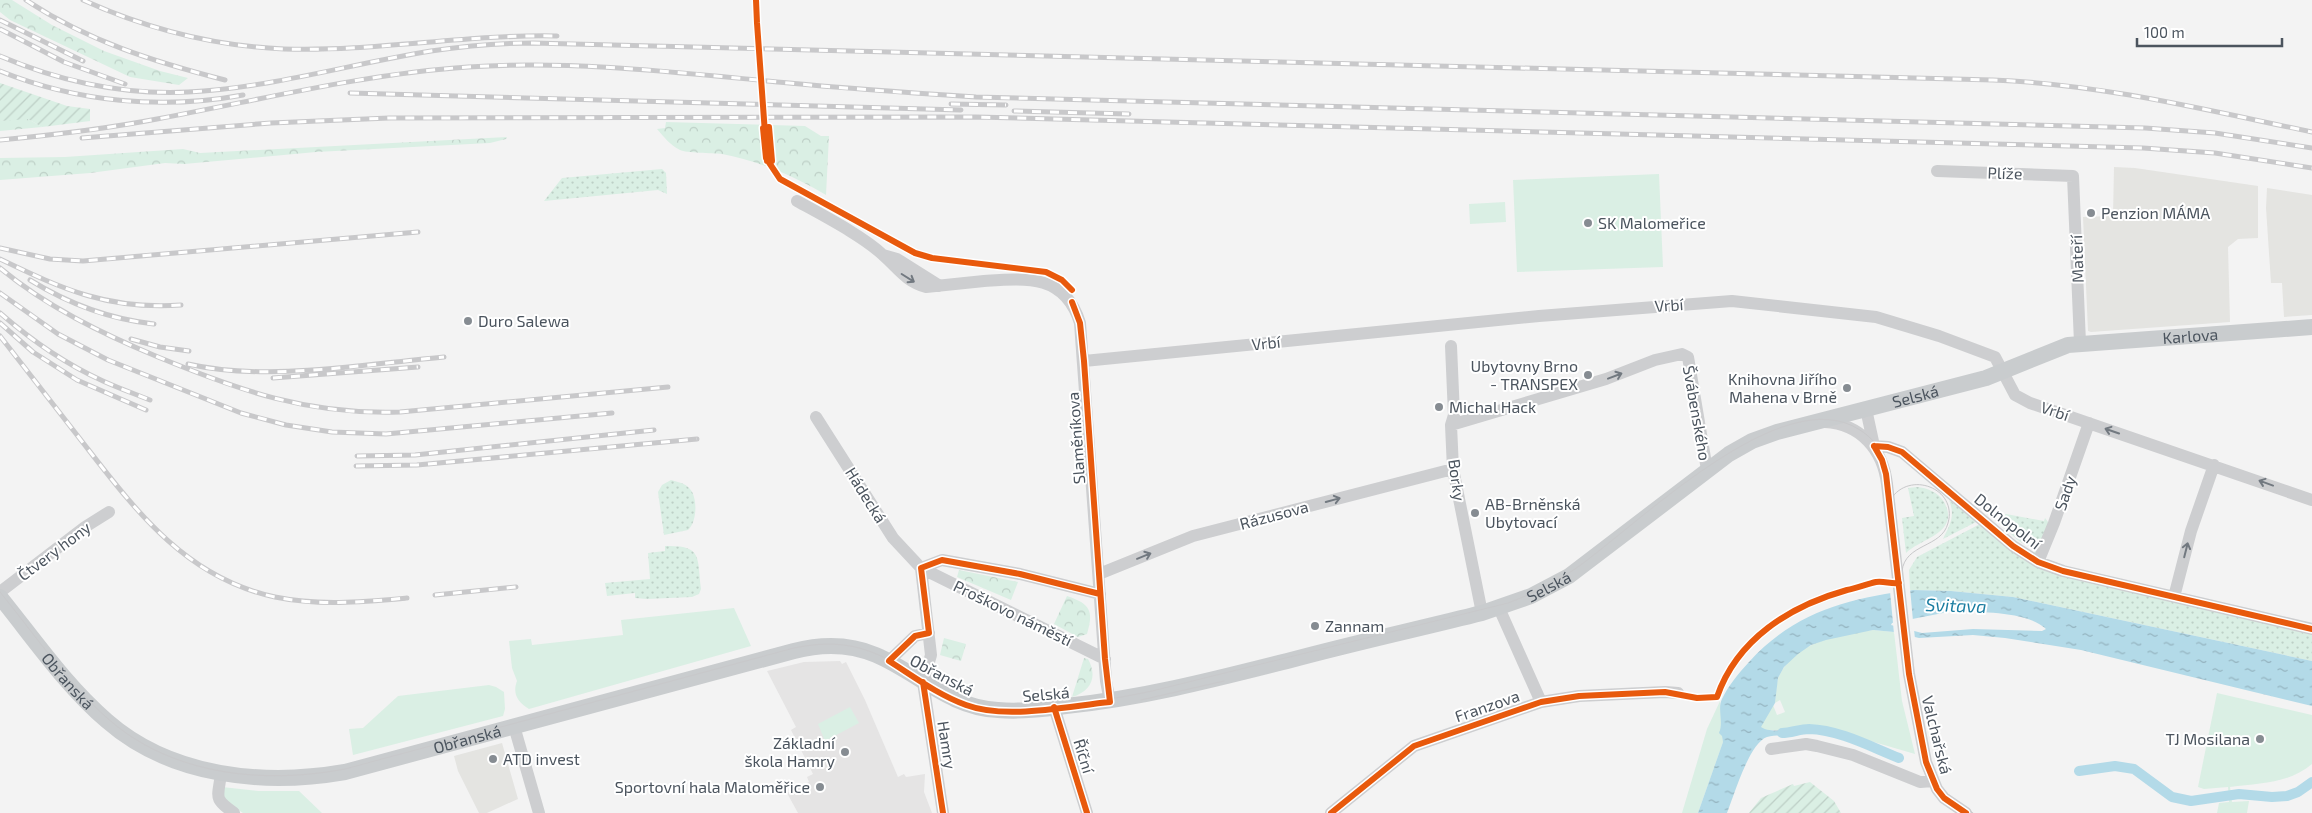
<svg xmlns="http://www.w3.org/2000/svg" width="2312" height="813" font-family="'Exo 2',sans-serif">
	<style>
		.commercial { fill: #e4e4e1 }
		.education { fill: #e5e4e4 }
		.grass { fill: url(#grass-dots) }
		.forest { fill: url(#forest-crowns) }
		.park { fill: #daefe4 }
		.garden { fill: url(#garden-furrows) }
		.water { fill: url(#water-ripples); fill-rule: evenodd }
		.pier { fill: #f3f3f3 }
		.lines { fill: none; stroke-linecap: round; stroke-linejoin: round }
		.canal { stroke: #b3dae8; stroke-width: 10 }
		.minor { stroke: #cdced0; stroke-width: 12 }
		.major { stroke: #c9ccce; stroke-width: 16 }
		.tram { stroke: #c8c8ca; stroke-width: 1 }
		.rail-casing { stroke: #c8c8ca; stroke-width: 5 }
		.rail { stroke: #fff; stroke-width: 3; stroke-dasharray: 9; stroke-linecap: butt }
		.cycleway-casing { stroke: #fff; stroke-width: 9 }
		.cycleway { stroke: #e8590c; stroke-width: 6 }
		.oneway { stroke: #727980 }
		.poi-dot { fill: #868c92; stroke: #fff; stroke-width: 2 }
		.labels { text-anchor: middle; stroke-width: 4; stroke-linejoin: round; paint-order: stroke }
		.street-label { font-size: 16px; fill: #4b545e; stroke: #fff }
		.poi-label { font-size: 16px; fill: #4b545e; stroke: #fff; text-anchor: start }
		.water-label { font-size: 18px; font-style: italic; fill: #1b7da1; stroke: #fff }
	</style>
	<defs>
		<pattern id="grass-dots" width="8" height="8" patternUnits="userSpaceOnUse" patternTransform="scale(1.25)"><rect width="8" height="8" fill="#daefe4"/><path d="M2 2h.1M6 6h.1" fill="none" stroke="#bdcfc6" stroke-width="1.8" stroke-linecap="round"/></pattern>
		<pattern id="forest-crowns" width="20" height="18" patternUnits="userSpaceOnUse" patternTransform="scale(1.25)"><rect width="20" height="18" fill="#daefe4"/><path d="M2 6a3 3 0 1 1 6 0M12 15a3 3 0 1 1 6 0" fill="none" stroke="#bdcfc6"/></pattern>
		<pattern id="garden-furrows" width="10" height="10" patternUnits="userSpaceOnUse" patternTransform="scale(1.25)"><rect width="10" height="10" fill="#daefe4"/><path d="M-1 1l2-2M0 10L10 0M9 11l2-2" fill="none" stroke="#bdcfc6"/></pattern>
		<pattern id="water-ripples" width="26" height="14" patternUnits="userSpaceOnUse" patternTransform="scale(1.25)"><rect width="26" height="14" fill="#b3dae8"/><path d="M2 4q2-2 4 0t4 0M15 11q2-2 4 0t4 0" fill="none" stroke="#94b3bf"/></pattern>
	</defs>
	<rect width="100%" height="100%" fill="#f3f3f3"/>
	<path class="commercial" d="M2114 167 2135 168 2258 186V238L2238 239 2228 247 2230 322 2091 332 2088 331 2083 217 2113 216Z
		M2267 188 2312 195V315L2284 317 2282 283H2271L2266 208Z
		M502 743 518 799 487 813H479L458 771 454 756Z"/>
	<path class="education" d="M840 661 842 664 846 662 865 700 898 777 904 774 906 777 925 774 924 792 932 813H798L787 793 809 782 807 777 813 774 791 730 796 727 767 671 804 662Z"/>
	<path class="grass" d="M662 169 666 173 667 194 658 190 544 201 562 178Z
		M671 480C678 482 685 483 690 489 698 498 697 522 688 530L664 535 658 492 662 485Z
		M1917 487C1927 488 1938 492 1944 502 1961 533 1921 538 1906 553L1902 518 1914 516 1908 488Z
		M1949 500 1978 521 1943 539C1949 526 1956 517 1949 500Z
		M2006 514 2044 521 2045 518 2049 523 2036 553 2033 554 2035 550 2019 541 1995 520Z
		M1980 524 2017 555 2312 633V661L2013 597 1951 591 1910 590 1909 570 1917 557Z
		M665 546C703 545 697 557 701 589L699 594 692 597 647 599 635 598V593L607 596 605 583 650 579 648 553 665 551Z"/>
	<path class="forest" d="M0 0H12L52 25 104 51 160 71 188 78 179 85 130 77 10 20 0 12Z
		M18 118 28 119 42 127 0 131V121Z
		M666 122 805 126 821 136H829L826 195C794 176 759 161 722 154 712 153 686 153 680 150 670 145 664 137 657 129L665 128Z
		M507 137 506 139 490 143 316 152 184 164 165 163 90 173 0 180V158L65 157 183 149 200 153Z
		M959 570 1018 582 1011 600 957 577Z
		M1067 596C1090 604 1094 610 1087 634L1078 637 1054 624Z
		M944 638 966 644 961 661 940 655Z
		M1084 658 1088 659C1098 677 1091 691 1072 697Z"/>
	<path class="park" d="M1659 174 1663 267 1517 272 1513 180Z
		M1505 202 1506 222 1470 224 1469 204Z
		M734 608 751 646 529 709C518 702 512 694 517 681L512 668 509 641 531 639 532 645 623 635 621 620Z
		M1873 630 1894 632 1902 701 1915 754 1836 731 1809 725 1786 730H1764L1760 727 1773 705 1777 715 1785 712 1780 700 1775 703C1776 694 1776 683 1779 676 1795 642 1839 634 1873 630Z
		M489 685 496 687 504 692 505 709 503 716 353 755 349 729 363 728 398 696Z
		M2217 693 2312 715V764C2288 784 2260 783 2230 787L2232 802 2249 801 2247 813H2217L2219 803 2229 802 2228 787 2204 789 2198 787Z
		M1720 701 1723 742 1721 748 1698 813H1682L1707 729Z
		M850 707 859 723 825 741 818 724Z
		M222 787 258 791H299L322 813H243L225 801Z"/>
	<path class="garden" d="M0 83 67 106 90 109V121L42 127 28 119 0 121Z
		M1810 782 1834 801 1841 813H1749L1761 798 1793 784 1794 786Z"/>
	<path class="water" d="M1913 590 1951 591 2013 597 2312 661V706L2081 650 2005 638 1973 635 1919 638 1894 632 1873 630 1826 640 1811 645 1798 654 1784 667 1778 678 1775 703 1761 727C1767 732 1785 731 1793 728L1794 733C1785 737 1776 734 1767 737 1749 743 1734 796 1727 813H1698L1723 742 1722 736 1719 733C1724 722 1717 709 1722 699 1728 686 1739 673 1749 662 1794 612 1849 598 1913 590ZM1953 611C1980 613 2025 610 2046 629L2042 631 1973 629 1922 633 1891 625 1892 623Z"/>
	<path class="pier" d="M1910 588 1913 621 1896 624 1914 629 1915 639 1894 634 1890 591Z"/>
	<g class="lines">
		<path class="canal" d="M1782 733C1791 733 1800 729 1809 729 1840 730 1871 747 1899 758
			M2079 771 2115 766 2134 769 2172 797 2191 801 2239 794 2272 797 2287 796 2298 792 2312 782"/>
		<path class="minor" d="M1937 171 2073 176 2080 343
			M797 201C822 215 863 236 883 255 898 268 905 281 926 287 945 285 965 283 984 281 1026 278 1065 274 1080 323L1106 681 1110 702
			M883 255 897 259 940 286
			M1451 346 1454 415 1451 425 1453 469 1482 613
			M1084 361 1539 316 1732 301 1876 317 1939 336 1995 357 2015 395 2030 403 2312 500
			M1866 409 1874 446
			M816 417 893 538 921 568 1105 659
			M1825 422C1861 424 1883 450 1887 484L1909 674 1926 762 1937 789 1944 798 1966 813
			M1451 425 1606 379 1655 360 1682 354 1688 357 1707 470
			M1874 446 1888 447 1902 452 2013 546 2038 562 2063 571 2312 629
			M2038 562 2054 523 2089 423
			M921 568 931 655 923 682 943 813
			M921 568 942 560 1020 574 1100 594
			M1099 574 1193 536 1453 469
			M0 592 85 527 109 512
			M2174 597 2191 531 2214 465
			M1499 608 1541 702
			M889 661 915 636 929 633
			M1054 707 1087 813
			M514 726 539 813
			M1771 749 1806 744 1817 746 1853 755 1920 782 1933 781
			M221 774C218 798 213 798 234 813
			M1331 813 1414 746 1541 702 1579 696 1665 692 1678 693"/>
		<path class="major" id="s1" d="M0 597C34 639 66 686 107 721 171 777 264 786 345 772L794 651C821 644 850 644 876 655 918 673 950 708 998 710 1021 712 1044 709 1066 706 1143 698 1216 679 1291 660 1354 643 1418 629 1482 613L1531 596 1569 576 1729 454 1752 441 1777 432 1986 378 2068 345 2312 327"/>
		<path class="tram" d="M1879 463 1884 485 1895 584
			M1891 499C1909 470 1958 488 1948 523 1942 548 1905 543 1902 571
			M0 592C36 636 80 701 126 733 189 777 271 783 345 769L794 648C856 635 882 656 933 684 945 691 957 699 970 703 1016 716 1105 701 1152 691L1508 603C1532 594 1554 583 1575 569 1637 526 1782 379 1860 430 1880 443 1889 462 1892 484L1911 660 1929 762 1939 786 1947 796 1973 813
			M1141 700 1224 681"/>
		<g class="rail-casing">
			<path id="rail" d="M26 0C87 41 155 62 225 80
				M83 0C147 29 213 46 284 49 375 52 466 34 557 36
				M0 20 83 61
				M0 29 64 62 125 84
				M0 56C59 81 124 95 188 92 270 88 350 64 431 51 465 46 499 43 533 43L1993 80C2101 84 2206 110 2312 132
				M0 71C77 102 162 110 243 95
				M350 93 961 110
				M951 104 1006 105
				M1014 111 1129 114
				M82 138 271 123 389 118 976 117 2143 148 2215 153 2312 168
				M0 140C53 135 105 129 157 119 260 100 363 74 468 67 577 60 681 73 789 83 851 89 913 93 976 97L2145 128 2215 133 2312 148
				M0 248 50 259 83 261 418 232
				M0 259C64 290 109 310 181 305
				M0 268C47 307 103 334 158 357 241 391 308 415 400 412L668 387
				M30 280C69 304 108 319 154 324
				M0 293 58 334 108 360 241 413 286 425 332 432 386 434 612 413
				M0 313C31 340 65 364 103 381 118 388 135 394 150 400
				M0 323 33 352 77 380 146 410
				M0 336C28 372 56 408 84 444 136 511 186 578 275 597 319 606 362 602 407 598
				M131 339 160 347 189 351
				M188 364C266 382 365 364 444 357
				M273 378 418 367
				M357 456 415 455 654 430
				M356 466 417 465 697 439
				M435 595 516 587"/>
		</g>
		<use href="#rail" class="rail"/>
		<g class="cycleway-casing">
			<path id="cycleway" d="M756 0 757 23 767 161H772L769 127 763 128 766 158 780 179 915 253 932 258 1046 272 1062 280 1072 290
				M1072 302 1080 323 1084 361 1105 659 1110 702C1068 706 1006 720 966 705 938 695 913 676 889 661L915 636 929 633 921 568 942 560 1020 574 1100 594
				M1874 446 1888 447 1902 452 2013 546 2038 562 2063 571 2312 629
				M1874 446 1882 460 1886 474 1909 674 1926 762 1937 789 1944 798 1966 813
				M923 682 943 813
				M1054 707 1087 813
				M1331 813 1414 746 1541 702 1579 696 1665 692 1697 698 1717 697C1737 639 1790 606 1847 590 1857 588 1867 584 1876 582 1885 581 1890 584 1899 583"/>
		</g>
		<use href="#cycleway" class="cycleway"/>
	</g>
	<defs><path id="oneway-shaft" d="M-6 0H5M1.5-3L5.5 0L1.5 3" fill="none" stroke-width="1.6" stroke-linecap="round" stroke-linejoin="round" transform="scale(1.25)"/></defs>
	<g class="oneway">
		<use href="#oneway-shaft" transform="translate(908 278) rotate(32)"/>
		<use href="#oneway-shaft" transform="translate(1615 376) rotate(-21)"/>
		<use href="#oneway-shaft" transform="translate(2112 431) rotate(-161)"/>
		<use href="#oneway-shaft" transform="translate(2266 483) rotate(-160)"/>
		<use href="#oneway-shaft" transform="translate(1333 500) rotate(-15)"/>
		<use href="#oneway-shaft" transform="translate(2186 550) rotate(-76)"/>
		<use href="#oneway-shaft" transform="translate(1144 556) rotate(-22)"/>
	</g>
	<g class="poi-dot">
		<circle cx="2091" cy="213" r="5"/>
		<circle cx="1588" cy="223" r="5"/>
		<circle cx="468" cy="321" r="5"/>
		<circle cx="1588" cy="375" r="5"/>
		<circle cx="1847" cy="388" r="5"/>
		<circle cx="1439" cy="407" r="5"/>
		<circle cx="1475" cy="513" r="5"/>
		<circle cx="1315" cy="626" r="5"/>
		<circle cx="2260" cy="739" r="5"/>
		<circle cx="845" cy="752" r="5"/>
		<circle cx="493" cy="759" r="5"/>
		<circle cx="820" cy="787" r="5"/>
	</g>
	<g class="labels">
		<g class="street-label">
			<text transform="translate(2005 173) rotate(2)" y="6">Plíže</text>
			<text transform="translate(2077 259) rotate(-92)" y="6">Mateří</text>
			<text transform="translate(1669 305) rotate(-4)" y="6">Vrbí</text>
			<text dy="6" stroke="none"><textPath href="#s1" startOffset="2370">Karlova</textPath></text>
			<text transform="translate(1266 343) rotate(-6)" y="6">Vrbí</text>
			<text dy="6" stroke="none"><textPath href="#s1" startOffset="2086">Selská</textPath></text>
			<text transform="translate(2055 411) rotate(19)" y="6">Vrbí</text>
			<text transform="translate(1697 413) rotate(80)" y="6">Švábenského</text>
			<text transform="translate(1076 438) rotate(-94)" y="6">Slaměníkova</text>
			<text transform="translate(1457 480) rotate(82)" y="6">Borky</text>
			<text transform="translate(2065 493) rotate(-71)" y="6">Sady</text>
			<text transform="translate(866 495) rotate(58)" y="6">Hádecká</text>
			<text transform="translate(1274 515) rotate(-15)" y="6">Rázusova</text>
			<text transform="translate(2008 521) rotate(38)" y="6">Dolnopolní</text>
			<text transform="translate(54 551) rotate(-37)" y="6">Čtvery hony</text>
			<text dy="6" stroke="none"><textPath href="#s1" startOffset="1666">Selská</textPath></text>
			<text transform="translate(1013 613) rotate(26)" y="6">Proškovo náměstí</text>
			<text transform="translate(942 675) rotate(28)" y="6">Obřanská</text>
			<text dy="6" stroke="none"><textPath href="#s1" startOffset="108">Obřanská</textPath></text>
			<text transform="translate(1046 694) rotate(-5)" y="6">Selská</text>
			<text transform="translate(1487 706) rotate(-19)" y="6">Franzova</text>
			<text transform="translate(1937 735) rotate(76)" y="6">Valchařská</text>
			<text dy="6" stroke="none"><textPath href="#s1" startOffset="542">Obřanská</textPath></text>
			<text transform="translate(947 745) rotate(81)" y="6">Hamry</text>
			<text transform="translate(1084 756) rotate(73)" y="6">Říční</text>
		</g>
		<g class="poi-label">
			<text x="2101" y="219">Penzion MÁMA</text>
			<text x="1598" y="229">SK Malomeřice</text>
			<text x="478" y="327">Duro Salewa</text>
			<text x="1578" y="372" text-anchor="end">Ubytovny Brno<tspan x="1578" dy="18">- TRANSPEX</tspan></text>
			<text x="1837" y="385" text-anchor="end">Knihovna Jiřího<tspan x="1837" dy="18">Mahena v Brně</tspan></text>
			<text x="1449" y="413">Michal Hack</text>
			<text x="1485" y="510">AB-Brněnská<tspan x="1485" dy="18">Ubytovací</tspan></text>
			<text x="1325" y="632">Zannam</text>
			<text x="2250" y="745" text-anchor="end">TJ Mosilana</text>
			<text x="835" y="749" text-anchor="end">Základní<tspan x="835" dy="18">škola Hamry</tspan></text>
			<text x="503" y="765">ATD invest</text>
			<text x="810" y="793" text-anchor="end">Sportovní hala Maloměřice</text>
		</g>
		<g class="water-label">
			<text transform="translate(1956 606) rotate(2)" y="6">Svitava</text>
		</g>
	</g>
	<path d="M2137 38v8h145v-8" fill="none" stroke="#4b545e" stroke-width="2.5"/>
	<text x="2144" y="38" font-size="15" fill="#4b545e" stroke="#ffffff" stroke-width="4" paint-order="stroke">100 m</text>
</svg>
